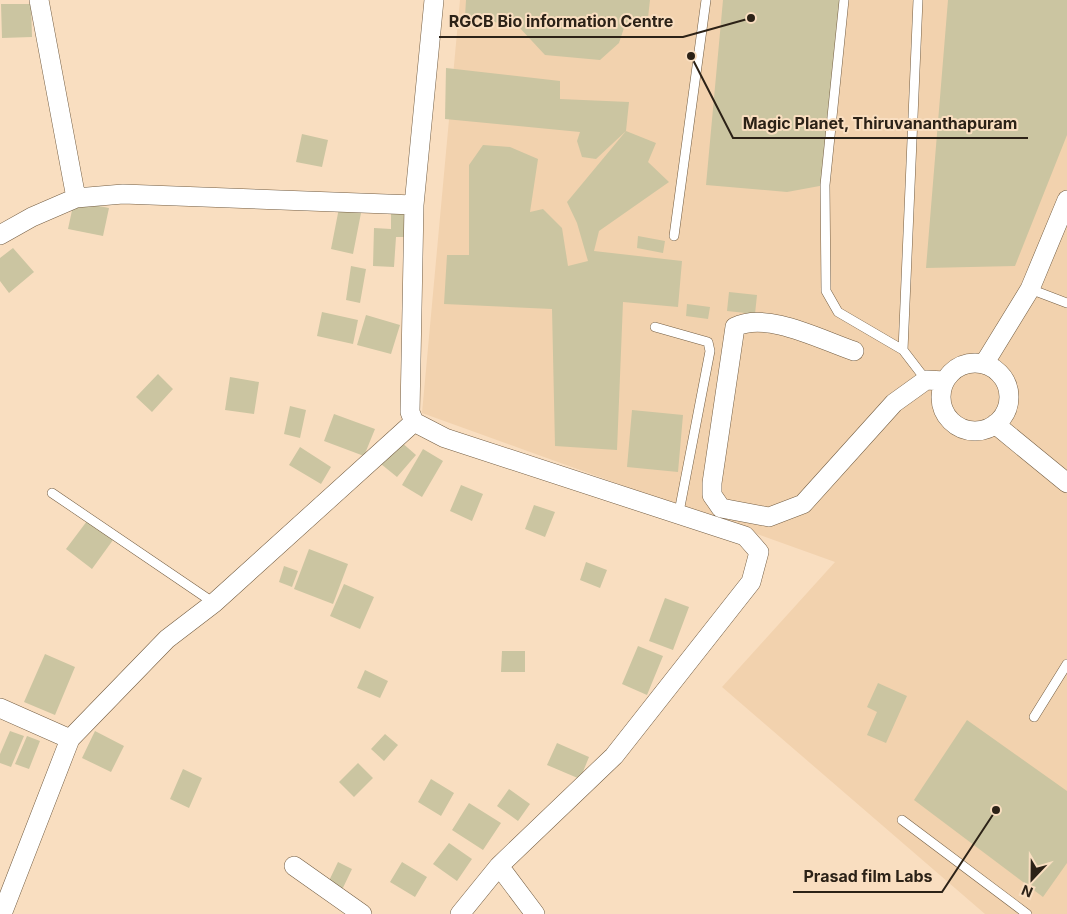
<svg xmlns="http://www.w3.org/2000/svg" width="1067" height="914" font-family="Inter,sans-serif">
	<style>
		.built { fill: #f2d2ae }
		.building { fill: #cbc5a1 }
		.lines { fill: none; stroke-linecap: round; stroke-linejoin: round }
		.lane-casing { stroke: #735d42; stroke-width: 10 }
		.street-casing { stroke: #735d42; stroke-width: 20 }
		.lane { stroke: #fff; stroke-width: 9 }
		.street { stroke: #fff; stroke-width: 19 }
		.leader { fill: none; stroke: #2c2217; stroke-width: 2 }
		.callout-dot { fill: #2c2217; stroke: #f9dec0; stroke-width: 2 }
		.callout-label { font-size: 16px; text-anchor: middle; font-weight: bold; fill: #2c2217; stroke: #f9dec0; stroke-width: 4; stroke-linejoin: round; paint-order: stroke }
	</style>
	<rect width="100%" height="100%" fill="#f9dec0"/>
	<path class="built" d="M460 0H1067V914H985L722 687 835 562 422 413Z"/>
	<path class="building" d="M466 0H650L647 27 625 25 619 43 600 60 545 55 518 26 465 17Z
		M723 0H844L825 185 787 192 706 185Z
		M948 0H1067V135L1015 266 926 268Z
		M1 4H31L32 37 2 38Z
		M446 68 560 81V99L629 102 626 131 656 143 648 162 669 182 599 231 594 251 682 261 678 307 623 302 617 450 555 446 552 309 444 304 447 255H469V165L483 145 510 147 538 159 530 212 543 209 562 228 568 266 588 261 577 223 567 202 626 131 596 159 582 157 577 141 580 132 445 119Z
		M302 134 328 140 322 167 296 162Z
		M74 201 109 208 103 236 68 229Z
		M339 208 361 213 353 254 331 249Z
		M391 211H406L405 237H396L394 267 373 266 374 228 391 229Z
		M638 236 665 241 663 253 637 248Z
		M13 248 34 272 9 293 0 281V258Z
		M351 266 366 269 360 303 346 300Z
		M729 292 757 295 755 314 727 311Z
		M687 304 710 307 708 319 686 316Z
		M322 312 358 320 353 344 317 336Z
		M366 315 400 325 391 354 357 345Z
		M158 374 173 389 152 412 136 397Z
		M230 377 259 382 254 414 225 410Z
		M290 406 306 410 300 438 284 434Z
		M632 410 683 415 678 472 627 467Z
		M334 414 375 429 364 456 324 441Z
		M400 441 416 455 397 477 381 464Z
		M300 447 331 467 321 484 289 465Z
		M423 449 443 461 422 497 402 485Z
		M461 485 483 494 472 521 450 511Z
		M534 505 555 512 545 537 525 529Z
		M87 521 113 540 92 569 66 549Z
		M309 549 348 564 333 604 294 589Z
		M586 562 607 570 600 588 580 580Z
		M284 566 298 571 292 587 279 582Z
		M344 584 374 597 360 629 330 616Z
		M665 598 689 607 673 650 649 641Z
		M638 646 663 656 647 695 622 684Z
		M502 651H525V672H501Z
		M45 654 75 667 55 715 24 702Z
		M365 670 388 681 380 698 357 688Z
		M878 683 907 696 886 743 867 735 877 712 867 707Z
		M967 720 1067 791V863L1043 897 914 800Z
		M10 731 24 736 11 767 0 763V754Z
		M95 731 124 746 111 772 82 758Z
		M385 734 398 745 384 761 371 749Z
		M27 736 40 741 29 769 15 764Z
		M557 743 589 757 580 779 547 765Z
		M358 763 373 778 354 797 339 782Z
		M183 769 202 778 189 808 170 799Z
		M431 779 454 793 441 816 418 802Z
		M509 789 530 804 518 821 497 806Z
		M469 803 501 823 483 850 452 830Z
		M449 843 472 859 457 881 433 864Z
		M338 862 352 869 340 894 326 887Z
		M402 862 427 877 415 897 390 882Z"/>
	<g class="lines">
		<g class="lane-casing">
			<path id="lane" d="M844 0 825 185 826 291 838 312 903 350
				M918 0 903 350 926 380
				M674 236 706 0
				M1030 289 1067 303
				M655 327 708 342 710 351 679 512
				M52 493 214 603
				M1034 717 1067 664
				M902 820 1027 914"/>
		</g>
		<g class="street-casing">
			<path id="street" d="M39 0 76 198
				M434 0 414 205 410 412 414 422 445 438 745 536 759 552 751 582 614 756 499 866 460 914
				M0 235 32 217 76 198 123 194 414 205
				M854 351C821 340 767 311 735 327L712 483V495L721 508 769 517 803 504 894 403 926 380 945 381
				M941 397a34 34 0 1 1 68 0a34 34 0 1 1-68 0Z
				M984 364 1030 289 1067 200
				M995 424 1067 483
				M0 708 70 739
				M294 866 362 914
				M499 866 535 914
				M2 914 70 739 167 639 214 603 414 422"/>
		</g>
		<use href="#lane" class="lane"/>
		<use href="#street" class="street"/>
	</g>
	<path class="leader" d="M751 18L683 37H439M691 56L733 138H1028M996 810L942 892H793"/>
	<g class="callout-dot">
		<circle cx="751" cy="18" r="5"/>
		<circle cx="691" cy="56" r="5"/>
		<circle cx="996" cy="810" r="5"/>
	</g>
	<g class="callout-label">
		<text x="561" y="27">RGCB Bio information Centre</text>
		<text x="880" y="129">Magic Planet, Thiruvananthapuram</text>
		<text x="868" y="882">Prasad film Labs</text>
	</g>
	<g transform="translate(1032 879) rotate(202)" stroke="#f9dec0" stroke-width="4" paint-order="stroke">
	<path d="M0-4L9 19L0 12L-9 19Z" fill="#2c2217"/>
	<text y="-8" font-size="14" font-weight="bold" text-anchor="middle" fill="#2c2217">N</text>
	</g>
</svg>
